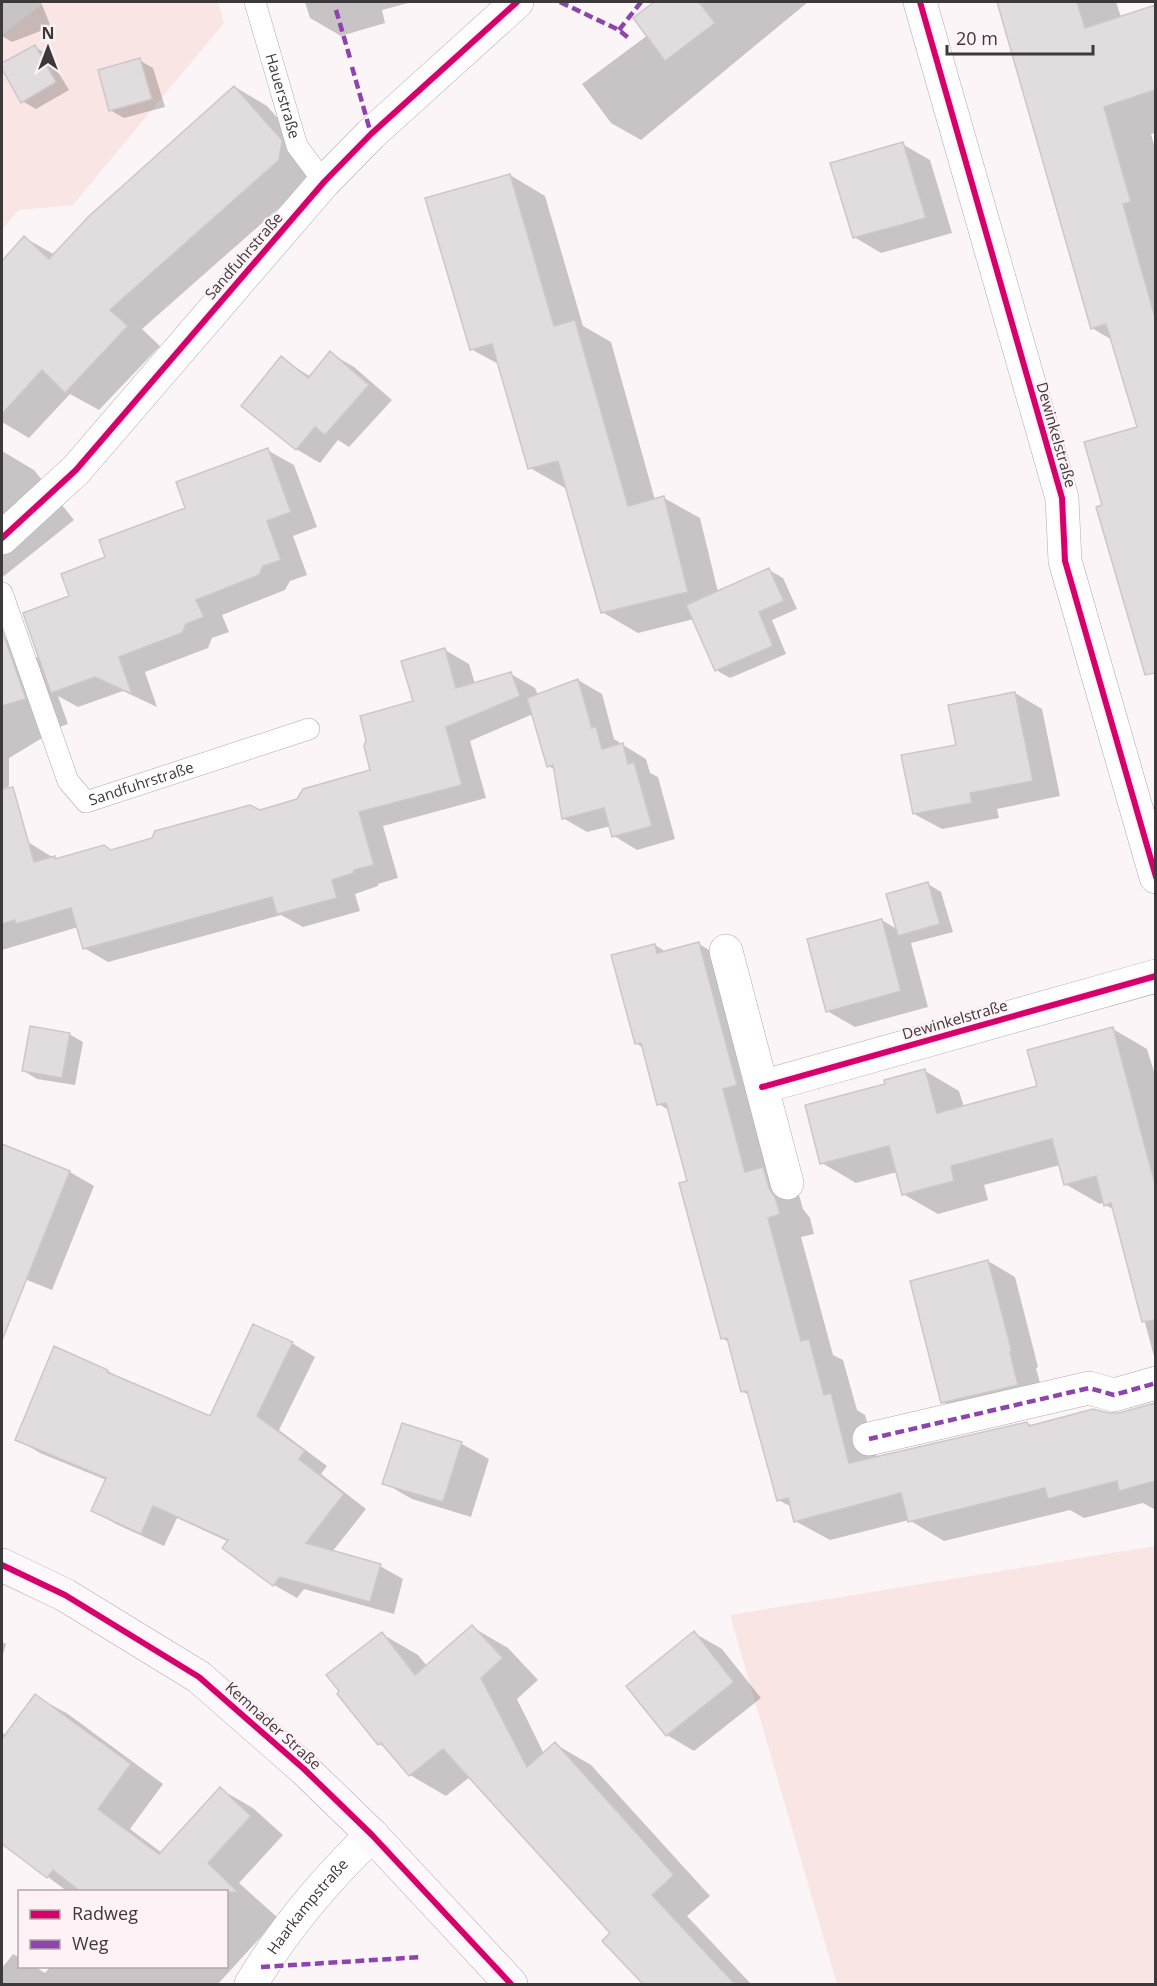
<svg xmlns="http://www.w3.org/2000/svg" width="1157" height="1986" font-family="'Open Sans',sans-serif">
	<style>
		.green { fill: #f9e6e4 }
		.shadow { fill: #0003 }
		.building { fill: #e1dcde; stroke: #cdc7c9; stroke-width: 1.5 }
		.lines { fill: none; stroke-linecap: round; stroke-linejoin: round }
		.lane-casing { stroke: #afaaad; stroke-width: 22 }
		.street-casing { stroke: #afaaad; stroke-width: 34 }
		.secondary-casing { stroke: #afaaad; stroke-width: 34 }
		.lane { stroke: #fefefe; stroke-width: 21 }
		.street { stroke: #fefefe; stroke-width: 33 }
		.secondary { stroke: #fcf8fb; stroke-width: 33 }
		.quiet { stroke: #8e44ad; stroke-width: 4.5; stroke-dasharray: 9 4.5; stroke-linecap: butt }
		.cycleway-casing { stroke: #fef2f7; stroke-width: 10 }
		.cycleway { stroke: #d6006c; stroke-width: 6 }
		.labels { text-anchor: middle; stroke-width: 4.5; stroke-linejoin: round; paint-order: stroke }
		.street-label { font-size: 15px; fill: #3d383a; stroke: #fef2f7 }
	</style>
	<rect width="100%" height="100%" fill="#fbf5f8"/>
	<path class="green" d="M45 2H218L224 23 73 205 19 210 2 229V35Z
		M1155 1546V1984H837L730 1615Z"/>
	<path class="shadow" d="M2 2H41L51 27 12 42 2 36Z
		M305 2H412L382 10 385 23 341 36 310 18Z
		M656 2H808L641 140 611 123 582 84 648 35 635 18Z
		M999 2H1116L1121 17 1156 6V133L1151 134 1156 152V669L1142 662 1103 506 1141 427 1112 340 1092 328Z
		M35 47 48 55 69 90 36 109 22 101 2 66Z
		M139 60 153 68 165 107 124 118 110 110Z
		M235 87 267 106 314 160 312 179 142 329 160 346 99 410 70 394 29 438 2 422V341L20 320 2 303V263L25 238 55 255Z
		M902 144 930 160 952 233 881 253 854 237Z
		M510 175 545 196 583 326 611 342 655 500 664 498 700 518 718 592 769 570 783 578 797 609 772 620 786 654 730 678 716 670 694 619 638 633 602 612 567 489 530 468 500 365 471 349Z
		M330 353 354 367 392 400 349 447 338 440 320 463 296 449 281 358 311 377Z
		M267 450 294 465 317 527 293 536 307 575 290 581 285 590 222 615 229 632 212 638 208 648 145 672 157 707 123 691 78 707 58 696 68 724 62 726 9 758V786L2 791V640L4 638 40 659 71 597 107 558 187 508Z
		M2 451 34 470 74 520 4 576 2 574Z
		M445 650 469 664 475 684 511 674 535 688 538 695 578 680 602 694 614 739 619 742 620 746 623 745 646 759 650 773 658 777 675 839 637 850 614 836 611 826 587 832 563 818 556 770 548 766 533 714 470 741 486 798 383 826 398 878 378 884V886L355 894 360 911 303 927 281 915 108 962 84 948 78 927 2 950V849L28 842 57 860 111 851 298 800 372 771Z
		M1015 693 1042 709 1060 796 997 809 999 818 942 829 914 814 958 746Z
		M928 884 941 892 953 932 911 943 928 1007 855 1027 827 1011 882 920 898 930Z
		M699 944 733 964 803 1209 810 1218 814 1234 801 1237 833 1355 843 1360 857 1410 865 1415 877 1458 1027 1423 1033 1426 1119 1415 1156 1404V1510L1143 1503 1084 1518 1070 1510 944 1541 909 1520 830 1540 795 1521 792 1507 778 1500 750 1396 742 1391 730 1343 722 1338 689 1182 670 1111 659 1104 643 1048 636 1043 655 945 666 952Z
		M1113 1029 1147 1049 1156 1078V1364L1115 1210 1105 1205V1202L1100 1204 1065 1184 1060 1165 984 1185 988 1200 938 1214 903 1194 897 1172 856 1183 822 1163 887 1085 925 1071 959 1091 964 1107 1039 1087Z
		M69 1034 83 1042 75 1085 37 1079 24 1071Z
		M9 1149 70 1172 94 1186 52 1290 2 1270V1168Z
		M988 1261 1015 1277 1038 1367 1036 1368 1045 1401 970 1418 943 1402Z
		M292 1343 315 1357 279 1430 327 1466 321 1474 366 1509 332 1552 380 1566 403 1579 394 1614 304 1589 297 1598 274 1585 225 1548 229 1542 177 1518 164 1546 116 1524 93 1510 106 1480 40 1453 17 1439 55 1348 108 1371 126 1382 210 1418Z
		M403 1425 462 1444 489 1459 471 1517 412 1499 384 1483Z
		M472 1627 508 1648 538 1680 517 1699 544 1754 555 1744 591 1765 710 1896 687 1916 751 1984H645L604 1941 612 1933 470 1777 446 1796 410 1775 388 1749 379 1744 382 1634 418 1655 427 1666Z
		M694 1633 722 1649 761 1698 694 1751 667 1735Z
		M2 1642 6 1644 2 1658Z
		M35 1696 68 1714 163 1784 130 1829 162 1853 220 1789 253 1808 283 1835 239 1883 278 1918 218 1984H2V1968L13 1954 20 1958V1966H34L45 1973 51 1966H226V1892H68L11 1849 16 1842 2 1831V1732L6 1736Z"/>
	<path class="building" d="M654 2H699L715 23 665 61 633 18Z
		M997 2H1077L1085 28 1155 5V90L1104 107 1131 202 1123 204 1155 317V673L1145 675 1096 507 1102 505 1084 442 1137 427 1106 324 1091 329Z
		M35 45 56 82 21 103 2 69V63Z
		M140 58 152 99 109 111 98 70Z
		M234 86 282 140 279 160 110 310 128 326 65 393 42 370 2 414V261L24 236 49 259 89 216Z
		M903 142 926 218 853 238 830 163Z
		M510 174 554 326 575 320 628 506 664 496 688 592 601 613 558 461 528 469 492 344 470 350 425 198Z
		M330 351 369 385 325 435 315 427 296 450 241 406 281 356 308 378Z
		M268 448 291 512 267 521 281 560 263 566 259 575 196 600 204 617 186 624 182 633 119 657 132 694 95 677 51 693 23 613 69 596 61 574 105 557 99 540 185 508 176 482Z
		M769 568 784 601 759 612 773 646 715 671 686 605Z
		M2 630 26 699 2 706Z
		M445 648 456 688 511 672 520 696 446 727 462 785 359 812 374 865 354 870V873L332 880 337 898 277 914 272 897 83 949 71 908 16 924 15 920 2 924V789L13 787 34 862 55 856V859L104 845 111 850 152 838 155 831 250 805 260 810 297 799 303 789 370 770 364 746 366 740 360 716 413 701 401 661Z
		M578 679 592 728 596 726 602 749 623 743 628 764 634 762 652 826 612 837 604 808 562 819 553 765 547 767 527 698Z
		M1015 692 1033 781 970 793 972 803 913 814 901 755 956 745 948 705Z
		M928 882 940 924 898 936 886 894Z
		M882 919 901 991 826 1012 807 939Z
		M699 942 737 1085 723 1089 745 1172 763 1167 769 1188 775 1197 780 1214 768 1218 801 1341 809 1339 824 1395 831 1393 849 1463 1027 1422 1029 1426 1093 1409 1109 1413H1119L1155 1403V1481L1119 1491 1117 1481 1048 1499 1045 1488 908 1522 901 1493 794 1522 788 1498 777 1501 747 1391 741 1392 727 1338 721 1339 679 1183 687 1181 666 1103 657 1105 641 1043 635 1044 611 955 655 944 657 953Z
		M30 1026 70 1033 62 1078 22 1071Z
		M1113 1027 1155 1184V1320L1142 1322 1111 1203 1104 1206 1096 1176 1064 1185 1052 1139 951 1166 954 1181 902 1195 889 1146 820 1164 805 1105 885 1084 884 1080 925 1069 937 1113 1037 1086 1027 1050Z
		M2 1144 70 1171 3 1338H2Z
		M988 1260 1012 1352H1010L1018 1385 941 1403 910 1281Z
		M253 1324 293 1342 257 1416 305 1451 299 1459 344 1494 306 1543 381 1564 370 1602 280 1577 273 1586 222 1548 228 1540 153 1506 141 1534 91 1511 106 1478 15 1440 54 1346 108 1370 107 1372 210 1416Z
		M402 1423 462 1442 443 1502 382 1484Z
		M472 1625 503 1658 481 1678 527 1767 555 1742 674 1875 652 1895 735 1984H643L602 1941 610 1933 443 1749 409 1776 381 1743 378 1745 337 1694 339 1691 326 1675 382 1632 415 1675Z
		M694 1631 734 1682 666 1736 626 1686Z
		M35 1694 131 1764 98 1809 159 1854 220 1787 251 1816 208 1863 238 1892H81L53 1870 47 1878 2 1844V1739Z"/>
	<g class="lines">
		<g class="lane-casing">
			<g id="lane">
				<path id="s1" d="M255 2 297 146 324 182"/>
				<path id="s2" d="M2 593 68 781 86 802 309 729"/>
			</g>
		</g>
		<g class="street-casing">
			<g id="street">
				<path d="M920 2 1062 498 1065 561 1156 877"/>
				<path d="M2 538 76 470 324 182 371 134 517 2"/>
				<path d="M726 951 787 1183"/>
				<path d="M762 1087 1156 976"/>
				<path d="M869 1439 1089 1388 1114 1395 1156 1383"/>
				<path id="s3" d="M251 1984C284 1929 326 1879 372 1835"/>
			</g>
		</g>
		<g class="secondary-casing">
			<path id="secondary" d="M2 1565 65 1595 199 1677 304 1769 372 1835 511 1984"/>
		</g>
		<use href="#lane" class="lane"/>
		<use href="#street" class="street"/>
		<use href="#secondary" class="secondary"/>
		<path class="quiet" d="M560 2 619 30 631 40
			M336 10 350 58
			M619 30 641 2
			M352 67 371 134
			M869 1439 1089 1388 1114 1395 1156 1383
			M261 1967 422 1957"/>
		<g class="cycleway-casing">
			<path id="cycleway" d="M920 2 1062 498 1065 561 1156 877
				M2 538 76 470 324 182 371 134 517 2
				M762 1087 1156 976
				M2 1565 65 1595 199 1677 304 1769 372 1835 511 1984"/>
		</g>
		<use href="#cycleway" class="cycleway"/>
	</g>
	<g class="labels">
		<g class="street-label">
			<text dy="5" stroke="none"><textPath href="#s1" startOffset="98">Hauerstraße</textPath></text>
			<text transform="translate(244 256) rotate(-49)" y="5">Sandfuhrstraße</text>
			<text transform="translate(1056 435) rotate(74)" y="5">Dewinkelstraße</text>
			<text dy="5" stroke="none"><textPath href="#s2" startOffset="285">Sandfuhrstraße</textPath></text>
			<text transform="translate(955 1020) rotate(-16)" y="5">Dewinkelstraße</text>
			<text transform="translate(273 1726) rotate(42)" y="5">Kemnader Straße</text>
			<text dy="5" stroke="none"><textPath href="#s3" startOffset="96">Haarkampstraße</textPath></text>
		</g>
	</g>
	<rect width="1157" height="1986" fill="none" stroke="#3d383a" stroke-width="6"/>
	<rect x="18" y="1890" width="210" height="78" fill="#fef2f7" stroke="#b1a8ab" stroke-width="1.5"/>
	<rect x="30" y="1910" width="30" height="9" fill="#d6006c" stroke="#b1a8ab" stroke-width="1.5"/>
	<text x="72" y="1920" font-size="18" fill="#3d383a">Radweg</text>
	<rect x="30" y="1940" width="30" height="9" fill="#8e44ad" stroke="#b1a8ab" stroke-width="1.5"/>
	<text x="72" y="1950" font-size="18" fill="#3d383a">Weg</text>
	<g transform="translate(48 48)" stroke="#fef2f7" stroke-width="4.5" paint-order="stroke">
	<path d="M0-4.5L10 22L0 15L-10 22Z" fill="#3d383a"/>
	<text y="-9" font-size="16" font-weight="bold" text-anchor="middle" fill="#3d383a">N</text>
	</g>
	<path d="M947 45v9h146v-9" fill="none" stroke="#3d383a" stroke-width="3"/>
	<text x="956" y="45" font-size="18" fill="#3d383a" stroke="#fef2f7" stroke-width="4.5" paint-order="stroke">20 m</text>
</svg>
